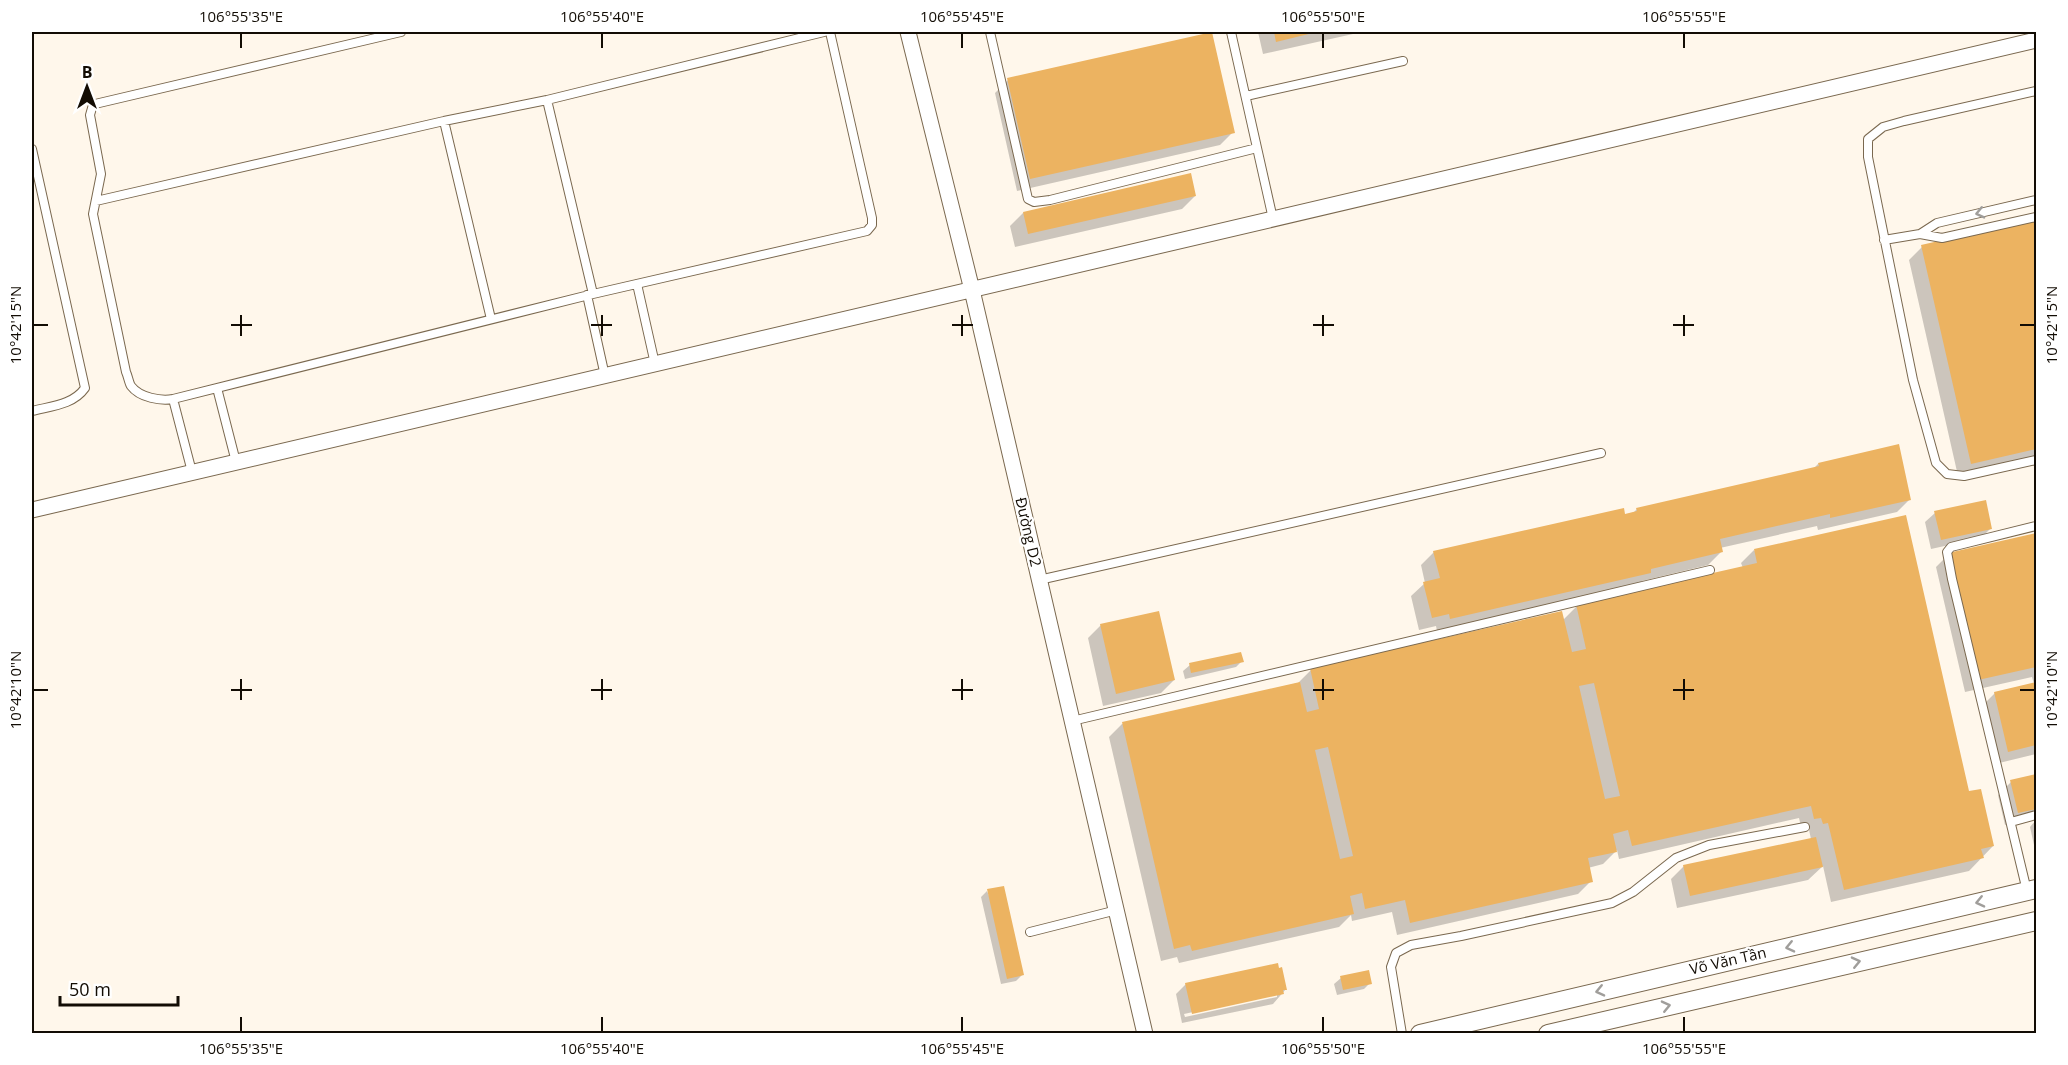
<svg xmlns="http://www.w3.org/2000/svg" width="2068" height="1065" font-family="'Open Sans',sans-serif">
	<style>
		.shadow { fill: #0003; fill-rule: evenodd }
		.building { fill: #ecb361; fill-rule: evenodd }
		.lines { fill: none; stroke-linecap: round; stroke-linejoin: round }
		.service-casing { stroke: #7a684f; stroke-width: 10 }
		.minor-casing { stroke: #7a684f; stroke-width: 17 }
		.tertiary-casing { stroke: #7a684f; stroke-width: 20 }
		.service { stroke: #fff; stroke-width: 8 }
		.minor { stroke: #fff; stroke-width: 15 }
		.tertiary { stroke: #fff; stroke-width: 18 }
		.oneway { stroke: #a09e9b }
		.ticks { fill: none; stroke: #120c04; stroke-width: 2 }
		.labels { text-anchor: middle; stroke-width: 4.5; stroke-linejoin: round; paint-order: stroke }
		.street-label { font-size: 15px; fill: #120c04; stroke: #fff }
		.neatline { fill: none; stroke: #120c04; stroke-width: 2 }
		.ticks-label { font-size: 15px; text-anchor: middle; fill: #120c04 }
	</style>
	<rect width="100%" height="100%" fill="#fff7eb"/>
	<path class="shadow" d="M1258 32H1362L1263 54Z
		M1008 80 1233 132 1220 145 1017 191 995 93Z
		M1195 196 1182 209 1015 247 1010 226 1023 213Z
		M2036 221V458L1958 476 1909 260 1922 247Z
		M1818 464 1910 499 1897 512 1818 530 1817 526 1720 548 1721 552 1708 565 1642 581 1637 586 1437 631 1436 626 1419 630 1411 596 1425 583 1421 565 1434 552 1632 514 1637 509 1813 469Z
		M1935 513 1991 528 1981 538 1931 549 1925 522Z
		M2036 534V754L1995 764 1982 706 1995 693 2034 684 2032 677 1965 692 1936 567 1949 554Z
		M1754 550 1968 793 1993 846 1969 871 1831 902 1823 866 1808 880 1677 908 1671 879 1684 866 1811 839 1809 830 1802 831 1799 818 1619 859 1617 850 1603 864 1588 868 1591 881 1578 894 1397 935 1392 912 1352 921 1351 915 1339 927 1179 963 1177 957 1161 961 1109 737 1122 724 1298 683 1311 670 1563 620 1577 606 1743 568 1741 563Z
		M1101 625 1174 680 1161 693 1103 706 1088 638Z
		M1242 661 1236 667 1185 679 1183 671 1190 665Z
		M2036 776V818L2005 825 1998 795 2011 782Z
		M2036 820V845H2034L2030 827Z
		M987 891 1022 975 1016 981 1001 984 981 897Z
		M1341 978 1370 983 1364 989 1337 995 1334 984Z
		M1186 984 1286 989 1273 1004 1182 1023 1176 994ZM1277 994V997L1185 1017 1184 1014Z"/>
	<path class="building" d="M1212 32 1235 133 1030 179 1007 78Z
		M1274 32H1317L1276 42Z
		M1191 173 1196 196 1028 234 1023 212Z
		M2036 219V449L1971 464 1921 245Z
		M1899 444 1911 500 1830 518V514L1720 539 1723 552 1651 569V573L1450 619 1449 614 1432 618 1423 582 1440 578 1433 551 1624 508 1625 514 1637 511 1636 508 1819 466 1818 463Z
		M1986 500 1992 529 1941 540 1934 511Z
		M1906 515 1969 791 1981 789 1994 846 1981 849 1984 858 1844 890 1828 823 1823 824 1821 818 1814 819 1811 806 1632 846 1628 830 1613 834 1617 852 1588 858 1593 882 1410 923 1405 900 1365 909 1362 893 1350 896 1354 914 1192 951 1190 945 1174 949 1122 722 1300 682 1307 712 1319 709 1310 668 1562 611 1572 652 1586 649 1576 604 1757 563 1754 549ZM1594 683 1620 796 1605 799 1579 686ZM1328 747 1353 856 1340 859 1315 750Z
		M2036 533V667L1978 680 1948 553Z
		M1159 611 1175 680 1116 694 1100 624Z
		M1241 652 1244 662 1191 673 1189 663Z
		M2036 682V745L2008 752 1994 692Z
		M2036 774V809L2018 813 2010 780Z
		M1816 837 1823 867 1690 896 1683 865Z
		M1004 886 1024 975 1007 979 987 889Z
		M1278 963 1279 968 1282 967 1287 990H1283L1284 994 1192 1014 1185 983Z
		M1369 970 1372 984 1343 990 1340 976Z"/>
	<g class="lines">
		<g class="service-casing">
			<path id="service" d="M990 32 1028 199 1034 202 1050 200 1257 148
				M1231 32 1273 219
				M2036 91 1904 121 1883 127 1868 139V157L1913 380 1936 463 1947 474 1964 476 2036 460
				M1246 96 1403 61
				M444 121 491 319
				M32 149 85 388C73 405 51 406 32 411
				M96 201 444 121 547 100 824 32
				M1920 234 1937 223 2036 200
				M1884 240 1920 234 1942 238 2036 217
				M637 284 655 364
				M593 294 867 231 872 225V218L830 32
				M587 295 605 376
				M217 388 236 462
				M173 399 593 294 547 100
				M192 472 173 399C161 401 140 398 131 386 129 383 128 376 126 372L93 214 101 174 90 115 92 108 95 104 401 32
				M1039 580 1601 453
				M1072 721 1710 570
				M2011 822 2036 815
				M2027 891 1952 579 1947 552 1951 547 2036 526
				M1030 932 1117 910
				M1402 1034 1391 967 1396 953 1411 945 1461 936 1612 903 1633 892 1676 858 1709 845 1805 827"/>
		</g>
		<g class="minor-casing">
			<path id="minor" d="M908 32 972 290 1145 1034
				M32 510 2036 40"/>
		</g>
		<g class="tertiary-casing">
			<path id="tertiary" d="M1420 1034 2036 889
				M1548 1034 2036 921"/>
		</g>
		<use href="#service" class="service"/>
		<use href="#minor" class="minor"/>
		<use href="#tertiary" class="tertiary"/>
	</g>
	<defs><path id="oneway-chevron" d="M-2-3.5L2.5 0L-2 3.5" fill="none" stroke-width="1.6" stroke-linecap="round" stroke-linejoin="round" transform="scale(1.5)"/></defs>
	<g class="oneway">
		<use href="#oneway-chevron" transform="translate(1980 213) rotate(167)"/>
		<use href="#oneway-chevron" transform="translate(1980 902) rotate(167)"/>
		<use href="#oneway-chevron" transform="translate(1790 947) rotate(167)"/>
		<use href="#oneway-chevron" transform="translate(1856 962) rotate(-13)"/>
		<use href="#oneway-chevron" transform="translate(1600 991) rotate(167)"/>
		<use href="#oneway-chevron" transform="translate(1666 1006) rotate(-13)"/>
	</g>
	<path class="ticks" d="M241 33V48M602 33V48M962 33V48M1323 33V48M1684 33V48M241 315V336M602 315V336M962 315V336M1323 315V336M1684 315V336M33 325H48M231 325H252M591 325H612M952 325H973M1313 325H1334M1673 325H1694M2020 325H2035M241 679V700M602 679V700M962 679V700M1323 679V700M1684 679V700M33 690H48M231 690H252M591 690H612M952 690H973M1313 690H1334M1673 690H1694M2020 690H2035M241 1017V1032M602 1017V1032M962 1017V1032M1323 1017V1032M1684 1017V1032"/>
	<g class="labels">
		<g class="street-label">
			<text transform="translate(1028 532) rotate(77)" y="5">Đường D2</text>
			<text transform="translate(1728 961) rotate(-13)" y="5">Võ Văn Tần</text>
		</g>
	</g>
	<rect width="2068" height="1065" fill="none" stroke="#ffffff" stroke-width="66"/>
	<g transform="translate(87 87)" stroke="#ffffff" stroke-width="4.5" paint-order="stroke">
	<path d="M0-4.5L10 22L0 15L-10 22Z" fill="#120c04"/>
	<text y="-9" font-size="16" font-weight="bold" text-anchor="middle" fill="#120c04">B</text>
	</g>
	<path d="M60 996v9h118v-9" fill="none" stroke="#120c04" stroke-width="3"/>
	<text x="69" y="996" font-size="18" fill="#120c04" stroke="#ffffff" stroke-width="4.5" paint-order="stroke">50 m</text>
	<rect x="33" y="33" width="2002" height="999" class="neatline"/>
	<g class="ticks-label">
		<text x="241" y="22">106°55'35"E</text>
		<text x="602" y="22">106°55'40"E</text>
		<text x="962" y="22">106°55'45"E</text>
		<text x="1323" y="22">106°55'50"E</text>
		<text x="1684" y="22">106°55'55"E</text>
		<text transform="translate(16 325) rotate(-90)" y="5">10°42'15"N</text>
		<text transform="translate(2052 325) rotate(-90)" y="5">10°42'15"N</text>
		<text transform="translate(16 690) rotate(-90)" y="5">10°42'10"N</text>
		<text transform="translate(2052 690) rotate(-90)" y="5">10°42'10"N</text>
		<text x="241" y="1054">106°55'35"E</text>
		<text x="602" y="1054">106°55'40"E</text>
		<text x="962" y="1054">106°55'45"E</text>
		<text x="1323" y="1054">106°55'50"E</text>
		<text x="1684" y="1054">106°55'55"E</text>
	</g>
</svg>
